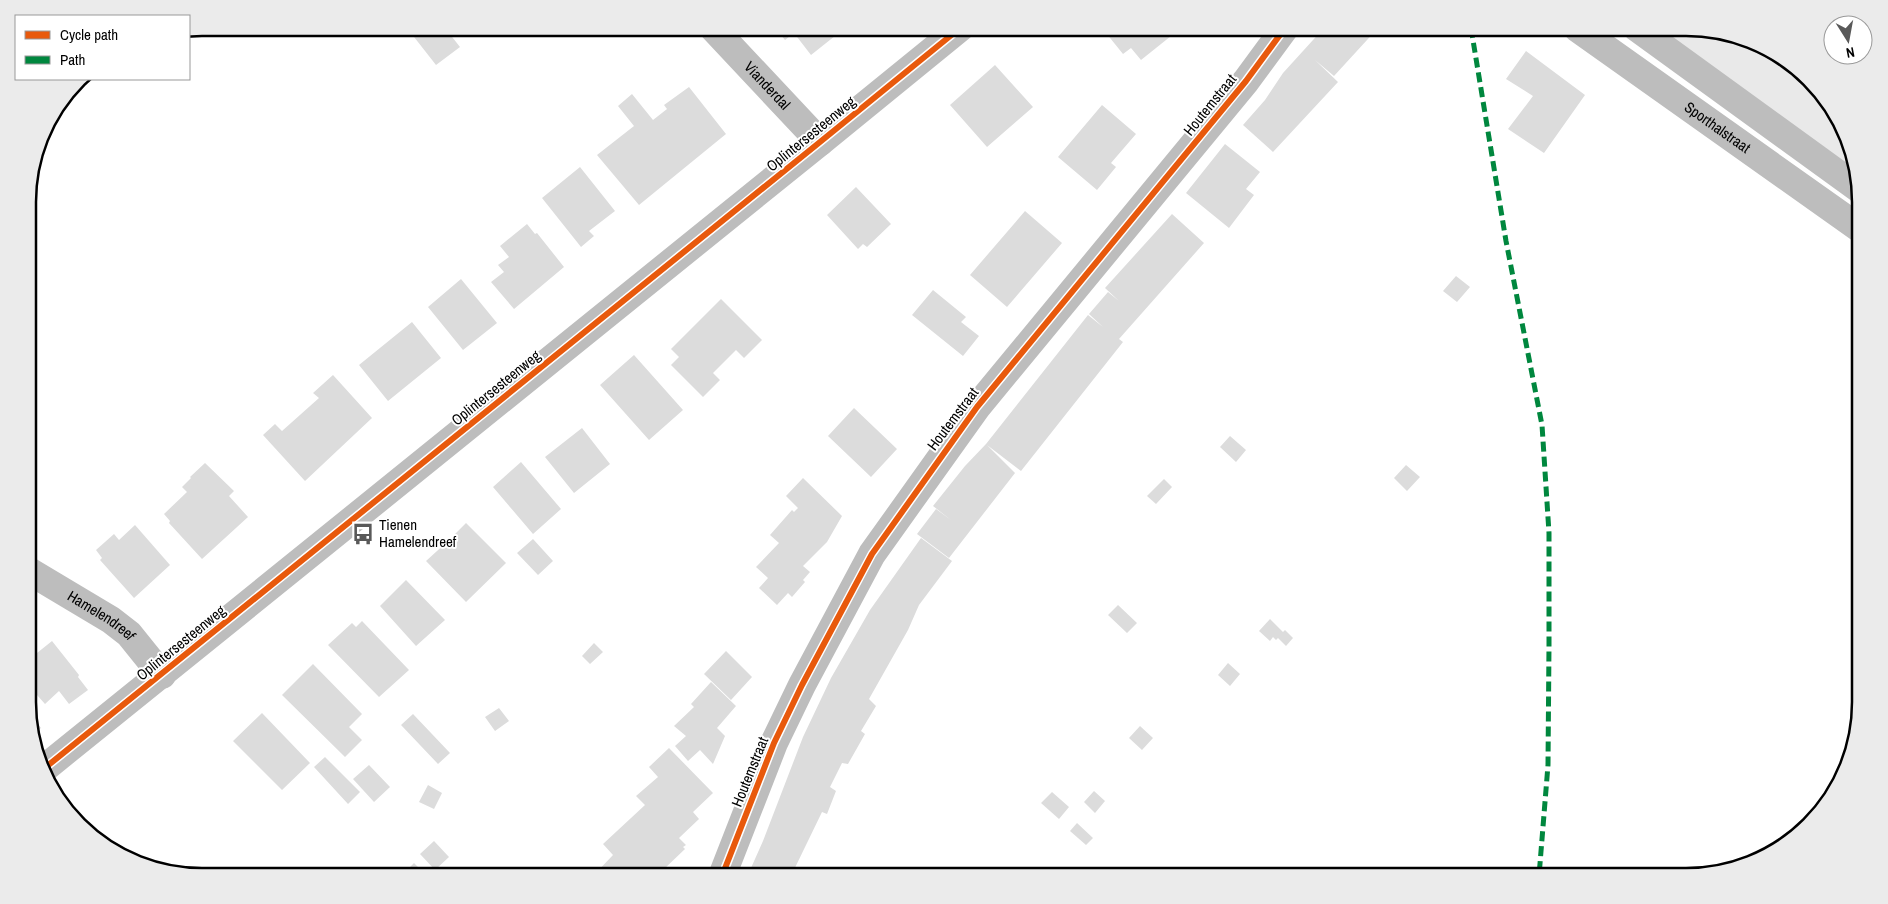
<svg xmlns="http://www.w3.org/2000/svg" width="1888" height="904" font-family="'Archivo Narrow',sans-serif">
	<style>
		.green { fill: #e9e9e9 }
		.building { fill: #dcdcdc }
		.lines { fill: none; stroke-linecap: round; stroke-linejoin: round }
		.minor { stroke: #bdbdbd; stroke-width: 28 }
		.quiet { stroke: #00873e; stroke-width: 5; stroke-dasharray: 10 5; stroke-linecap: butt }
		.cycleway-casing { stroke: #fff; stroke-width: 9 }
		.cycleway { stroke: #e8590c; stroke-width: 6 }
		.labels { text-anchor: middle; stroke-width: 4; stroke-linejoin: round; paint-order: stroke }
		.street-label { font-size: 15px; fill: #000; stroke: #fff }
		.poi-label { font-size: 15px; fill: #000; stroke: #fff; text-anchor: start }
		.rim { fill: none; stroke: #000; stroke-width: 2.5 }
	</style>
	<rect width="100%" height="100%" fill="#fff"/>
	<path class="green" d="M1653 28H1685L1763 45 1824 96 1859 180Z"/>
	<path class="building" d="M407 28H445L460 47 436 65Z
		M775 28H845L811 55 794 33 785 40Z
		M1102 28H1173L1176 32 1141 60 1131 48 1123 54Z
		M1322 28H1378L1334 76 1315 60 1338 82 1273 152 1243 125 1265 100 1283 73 1323 29Z
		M1526 51 1585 95 1544 153 1508 129 1533 96 1506 79Z
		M995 65 1033 107 987 147 950 105Z
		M689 87 726 134 639 205 597 155 634 126 618 106 632 94 653 120 667 109 664 105Z
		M1102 105 1136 134 1111 163 1116 167 1097 190 1058 157Z
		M1225 144 1260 172 1246 189 1254 195 1229 228 1186 193Z
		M580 167 615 211 589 231 594 236 581 247 542 198Z
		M856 187 891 224 867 247 863 244 858 249 827 215Z
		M1025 211 1062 243 1007 307 970 275Z
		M1172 214 1204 243 1119 339 1123 342 1021 471 987 445 1015 473 949 558 917 534 936 509 951 520 933 506 965 466 986 444 1088 315 1103 327 1089 314 1108 292 1119 301 1105 288Z
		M527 224 535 234 537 233 564 267 514 309 491 282 504 272 498 265 509 257 500 246Z
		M1456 276 1470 287 1457 302 1443 291Z
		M461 279 497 323 463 350 428 307Z
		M933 290 966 317 961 322 979 336 963 356 912 315Z
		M721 299 762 340 744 358 736 350 713 373 720 380 703 397 671 365 679 357 671 349Z
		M412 322 441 358 388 401 359 365Z
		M634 355 683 410 649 440 600 385Z
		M333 375 372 418 305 481 263 435 275 424 282 431 319 398 313 393Z
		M854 408 897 449 871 477 828 436Z
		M582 428 610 464 574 493 545 457Z
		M1230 436 1246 450 1236 462 1220 447Z
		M521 462 561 509 533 534 493 487Z
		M205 463 234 491 229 496 248 517 202 559 169 523 170 521 164 514 187 492 182 487 191 478 190 477Z
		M1406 465 1420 477 1407 491 1394 478Z
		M803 478 842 516 827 542 803 566 810 572 803 580 805 582 792 597 788 593 777 605 759 588 768 578 756 567 779 543 770 535 792 510 794 512 798 508 786 496Z
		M1164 479 1172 487 1156 504 1147 496Z
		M466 523 506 563 466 602 426 561 448 541 455 542V534Z
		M135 525 170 565 134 598 100 560 102 558 96 550 114 534 119 540Z
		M921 538 952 561 919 605 908 630 869 699 876 706 861 731 865 734 848 764 842 763 830 787 836 791 827 814 822 812 791 876H770L751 868 763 841 803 737 831 678 870 610Z
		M533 539 553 561 538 575 517 553Z
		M406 580 445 620 416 646 380 606Z
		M1118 605 1137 623 1127 633 1108 615Z
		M1270 619 1283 632 1285 630 1293 638 1286 646 1278 638 1276 640 1273 637 1270 641 1259 631Z
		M362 621 409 670 379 697 328 645 352 623 356 627Z
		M52 641 79 675 78 677 88 690 69 704 59 691 45 704 29 686V644L37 653Z
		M594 643 603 652 590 664 582 656Z
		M726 651 752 677 731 700 704 674Z
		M1228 663 1240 674 1230 686 1218 675Z
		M313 664 362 714 349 727 362 740 345 757 282 695Z
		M711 682 736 706 717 728 725 736 713 764 700 750 688 761 675 746 686 736 674 726 694 707 691 704Z
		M499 708 509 721 495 731 485 717Z
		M29 713 41 728 33 734 29 725Z
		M262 713 310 763 282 790 233 741Z
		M413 714 450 753 438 764 401 725Z
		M1140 726 1153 738 1142 750 1129 738Z
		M669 748 713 793 693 812 699 819 679 838 686 845 683 847 685 849 663 870 664 871 659 876H593L613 855 603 844 645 805 636 796 658 777 649 767Z
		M325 757 360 792 348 804 314 767Z
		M369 765 390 787 374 802 353 779Z
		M428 785 442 793 434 809 419 802Z
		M1094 791 1105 801 1095 813 1084 802Z
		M1052 792 1069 807 1059 819 1041 803Z
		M1077 823 1093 838 1086 845 1070 831Z
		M434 841 449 857 435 870 420 854Z
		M414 863 427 876H401Z
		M1066 868 1074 876H1058Z"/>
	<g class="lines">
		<g class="minor">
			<path id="s1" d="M713 28 820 142"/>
			<path id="s2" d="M1577 28 1859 228"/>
			<path d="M1637 28 1859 189"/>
			<path id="s3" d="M29 571 111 620 129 634 162 675"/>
			<path d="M46 767 820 142 960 28"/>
			<path d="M722 876 774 743 802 685 872 554 977 407 1246 81 1285 28"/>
		</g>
		<path class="quiet" d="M1471 28 1506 241 1542 425 1549 533V645L1548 765 1539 876"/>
		<g class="cycleway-casing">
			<path id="cycleway" d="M46 767 820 142 960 28
				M722 876 774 743 802 685 872 554 977 407 1246 81 1285 28"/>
		</g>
		<use href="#cycleway" class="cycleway"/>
	</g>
	<defs>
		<g id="bus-bare" transform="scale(1.725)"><path d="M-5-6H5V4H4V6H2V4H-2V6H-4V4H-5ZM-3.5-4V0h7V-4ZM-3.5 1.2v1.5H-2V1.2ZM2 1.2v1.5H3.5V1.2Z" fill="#595959" stroke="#fff" stroke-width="2.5" paint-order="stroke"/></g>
	</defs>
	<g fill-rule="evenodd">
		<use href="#bus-bare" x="363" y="534"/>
	</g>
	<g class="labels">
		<g class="street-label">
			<text dy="5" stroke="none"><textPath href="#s1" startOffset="79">Vianderdal</textPath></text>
			<text transform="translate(1210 105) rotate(-51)" y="5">Houtemstraat</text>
			<text dy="5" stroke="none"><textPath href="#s2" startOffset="172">Sporthalstraat</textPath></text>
			<text transform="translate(811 134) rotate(-39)" y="5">Oplintersesteenweg</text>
			<text transform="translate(496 388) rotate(-39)" y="5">Oplintersesteenweg</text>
			<text transform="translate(953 419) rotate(-53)" y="5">Houtemstraat</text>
			<text dy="5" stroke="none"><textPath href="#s3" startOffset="85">Hamelendreef</textPath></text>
			<text transform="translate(181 643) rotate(-39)" y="5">Oplintersesteenweg</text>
			<text transform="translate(750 772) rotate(-68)" y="5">Houtemstraat</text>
		</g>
		<g class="poi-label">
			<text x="379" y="530">Tienen<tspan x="379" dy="17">Hamelendreef</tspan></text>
		</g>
	</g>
	<path d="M0 0H1888V904H0ZM202 36H1686A166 166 0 0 1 1852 202V702A166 166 0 0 1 1686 868H202A166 166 0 0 1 36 702V202A166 166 0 0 1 202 36Z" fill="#ebebeb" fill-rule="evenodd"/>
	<path class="rim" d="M202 36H1686A166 166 0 0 1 1852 202V702A166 166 0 0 1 1686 868H202A166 166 0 0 1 36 702V202A166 166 0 0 1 202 36Z"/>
	<rect x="15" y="15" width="175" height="65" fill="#ffffff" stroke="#999999"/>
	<rect x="25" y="31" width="25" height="8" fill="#e8590c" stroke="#999999"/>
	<text x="60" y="40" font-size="15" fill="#000000">Cycle path</text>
	<rect x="25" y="56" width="25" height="8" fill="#00873e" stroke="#999999"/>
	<text x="60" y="65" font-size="15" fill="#000000">Path</text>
	<g transform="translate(1848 40) rotate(169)"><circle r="24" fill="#ffffff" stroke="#999999"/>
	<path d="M0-4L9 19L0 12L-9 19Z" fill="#595959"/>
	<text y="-8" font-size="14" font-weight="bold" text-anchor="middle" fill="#000000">N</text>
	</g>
</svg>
